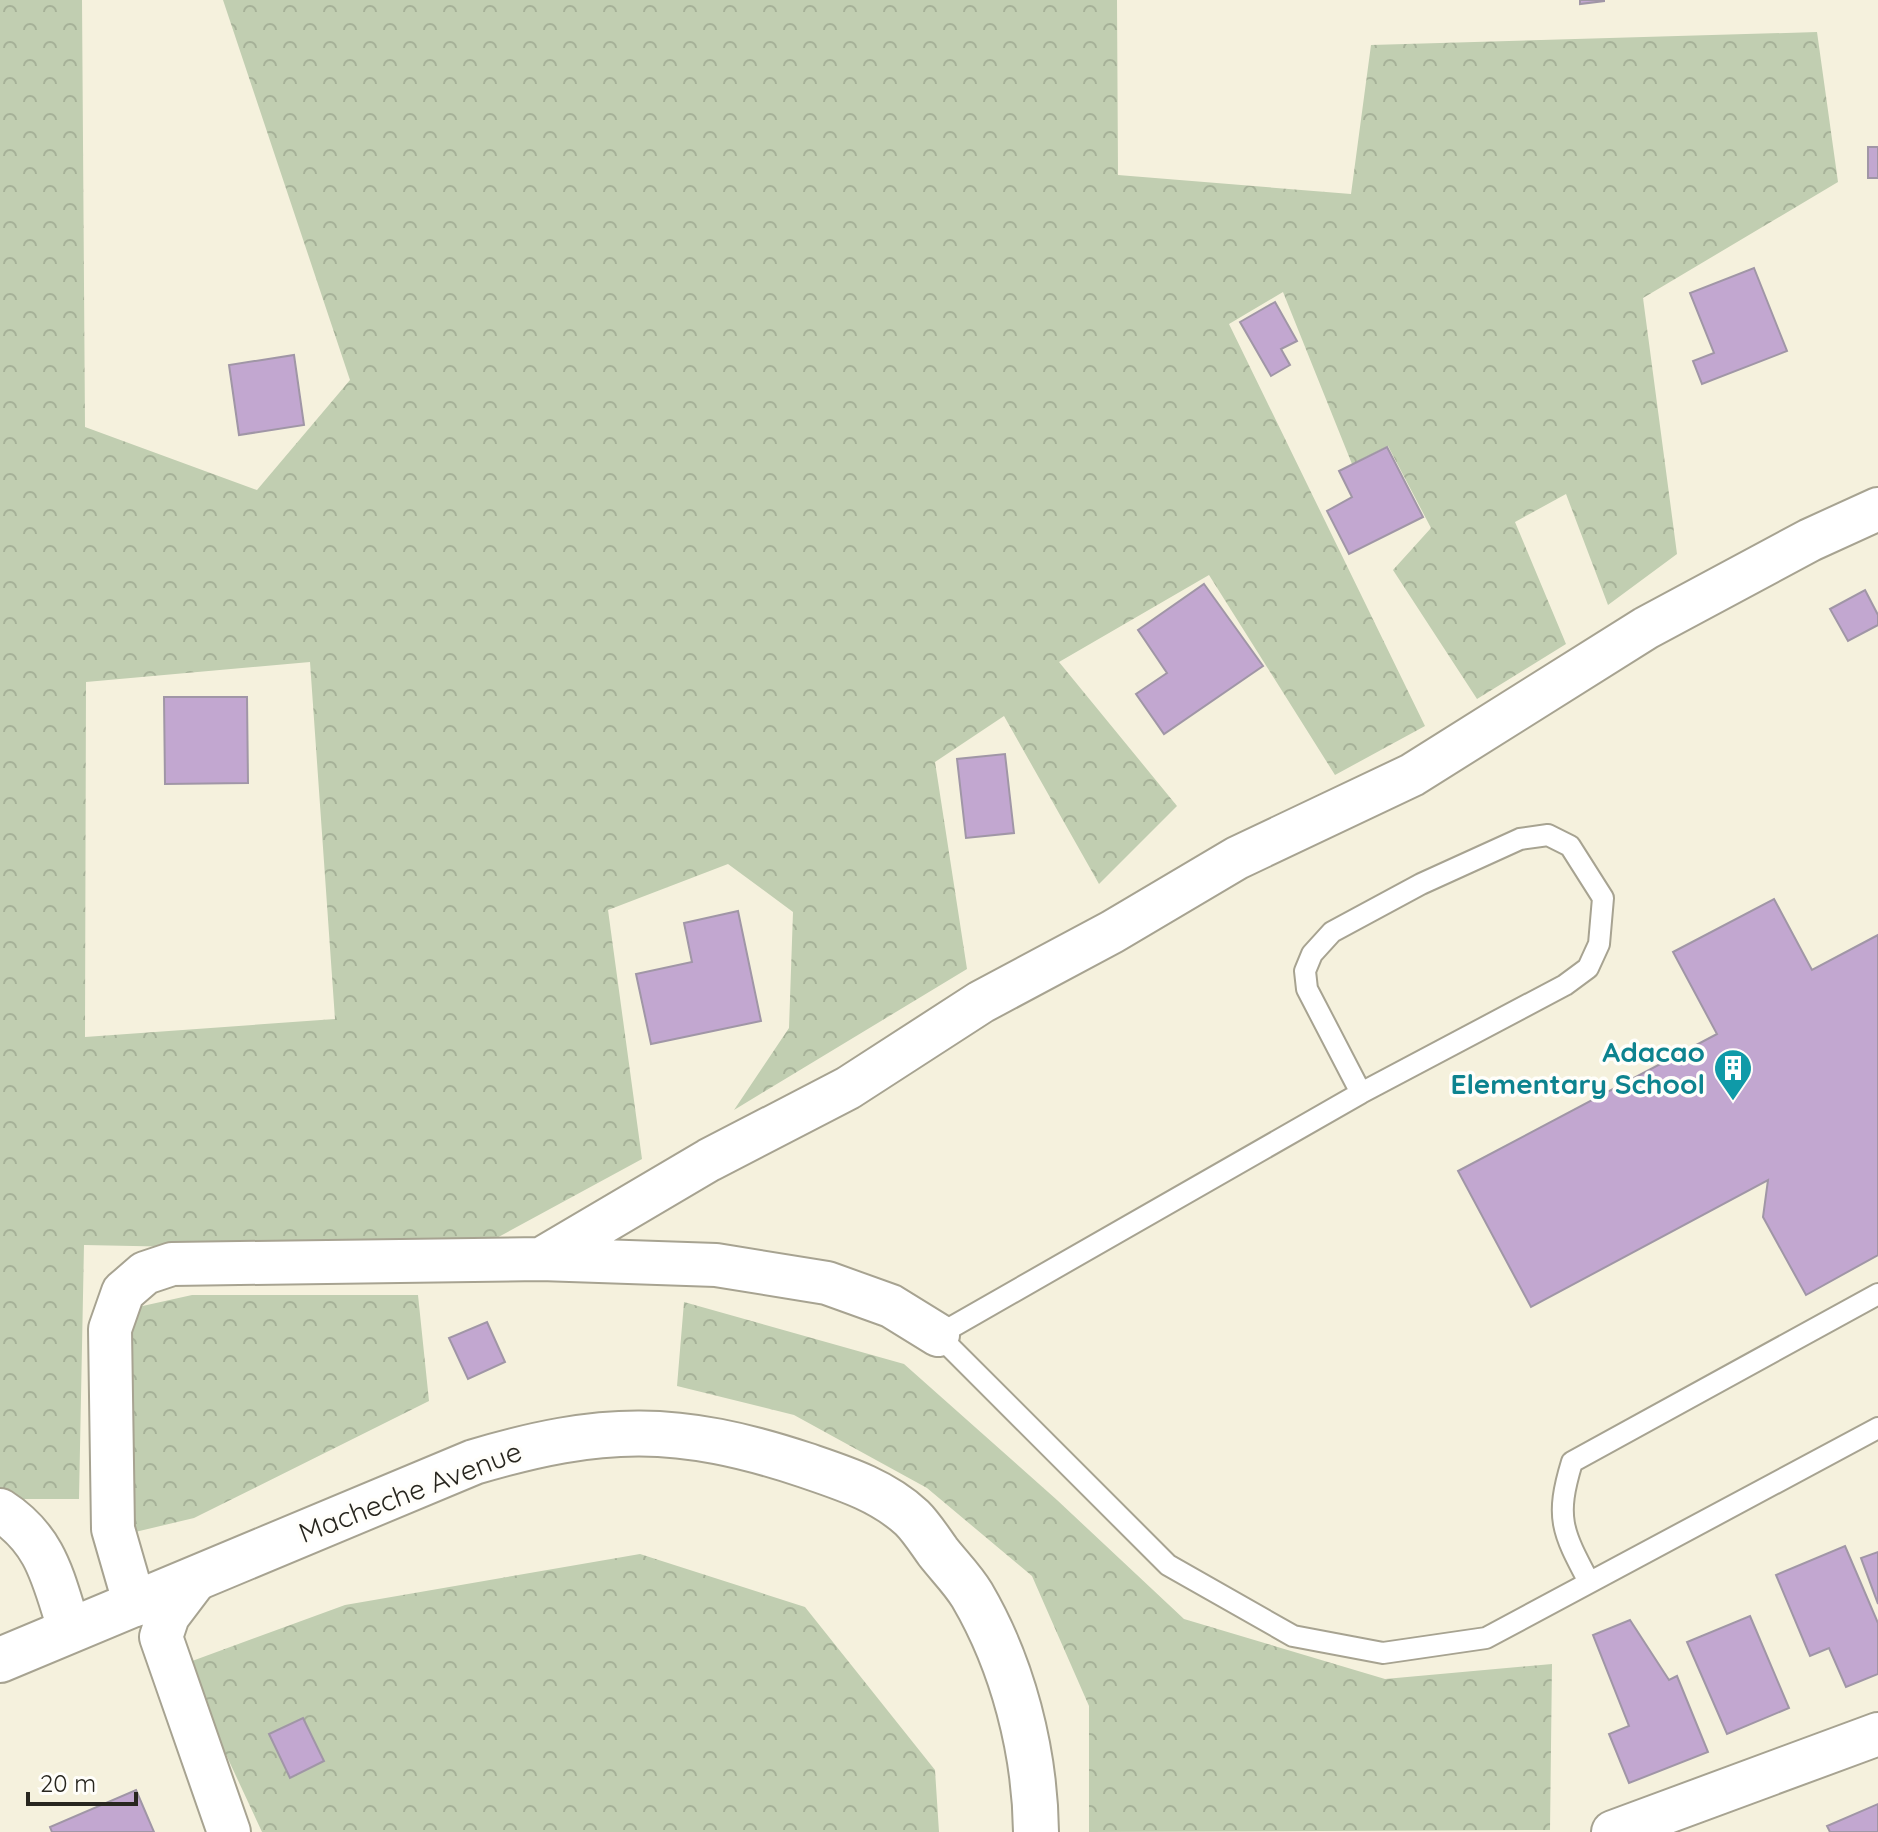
<svg xmlns="http://www.w3.org/2000/svg" width="1878" height="1832" font-family="Quicksand,sans-serif">
	<style>
		.forest { fill: url(#forest-crowns); fill-rule: evenodd }
		.building { fill: #c2a7d0; stroke: #a096a6; stroke-width: 2 }
		.lines { fill: none; stroke-linecap: round; stroke-linejoin: round }
		.service-casing { stroke: #a7a391; stroke-width: 24 }
		.minor-casing { stroke: #a7a391; stroke-width: 46 }
		.secondary-casing { stroke: #a7a391; stroke-width: 48 }
		.service { stroke: #fff; stroke-width: 20 }
		.minor { stroke: #fff; stroke-width: 42 }
		.secondary { stroke: #fff; stroke-width: 44 }
		.labels { text-anchor: middle; stroke-width: 7; stroke-linejoin: round; paint-order: stroke }
		.culture-label { font-size: 28px; font-weight: bold; fill: #0d838f; stroke: #fffefa; text-anchor: end }
		.street-label { font-size: 28px; fill: #28261f; stroke: #fffefa }
	</style>
	<defs>
		<pattern id="forest-crowns" width="20" height="18" patternUnits="userSpaceOnUse" patternTransform="scale(2)"><rect width="20" height="18" fill="#c1ceb1"/><path d="M2 6a3 3 0 1 1 6 0M12 15a3 3 0 1 1 6 0" fill="none" stroke="#a6b198"/></pattern>
	</defs>
	<rect width="100%" height="100%" fill="#f5f1dd"/>
	<path class="forest" d="M0 0H82L85 427 257 490 350 380 223 0H1117L1118 175 1351 194 1371 45 1817 32 1838 182 1643 298 1677 554 1608 605 1566 494 1515 522 1566 644 1477 699 1393 570 1431 528 1388 446 1352 464 1283 292 1229 324 1425 726 1335 775 1209 575 1059 662 1177 806 1099 884 1004 716 935 762 967 969 734 1110 789 1028 793 912 728 864 608 910 642 1159 469 1253 84 1245 79 1499H0ZM310 662 335 1019 85 1037 86 682Z
		M192 1295H418L429 1401 194 1518 131 1533 129 1309Z
		M684 1302 904 1364 1057 1500 1184 1619 1385 1679 1552 1664 1550 1830 1089 1832V1706L1032 1576 927 1488 794 1415 677 1386Z
		M640 1554 805 1607 935 1770 939 1832H262L184 1664 345 1605Z"/>
	<path class="building" d="M1580 0H1604V1L1580 4Z
		M1868 147H1878V178H1868Z
		M1754 268 1787 351 1702 384 1693 361 1714 353 1690 293Z
		M1275 302 1297 341 1281 349 1290 365 1271 376 1240 322Z
		M294 355 304 425 239 435 229 365Z
		M1387 447 1423 517 1349 554 1327 511 1352 497 1339 471Z
		M1204 584 1263 666 1164 734 1136 694 1167 673 1138 630Z
		M1865 590 1878 615V625L1848 641 1830 609Z
		M164 697H247L248 783 165 784Z
		M1005 754 1014 833 966 838 957 759Z
		M1774 899 1812 970 1878 935V1255L1806 1295 1763 1217 1768 1180 1531 1307 1458 1171 1717 1034 1673 952Z
		M738 911 761 1021 651 1044 636 974 692 962 684 923Z
		M487 1322 505 1362 468 1379 449 1338Z
		M1845 1546 1878 1623V1674L1846 1687 1829 1648 1810 1656 1776 1575Z
		M1878 1552V1604L1861 1558Z
		M1750 1616 1789 1708 1727 1734 1687 1642Z
		M1630 1620 1669 1680 1677 1676 1708 1752 1629 1783 1609 1734 1629 1726 1593 1635Z
		M303 1718 324 1761 290 1778 269 1734Z
		M136 1790 154 1832H52L50 1827Z
		M1878 1804V1832H1830L1827 1826Z"/>
	<g class="lines">
		<g class="service-casing">
			<path id="service" d="M1361 1093 1307 989 1305 971 1312 954 1332 932 1421 884 1520 839 1548 835 1570 846 1603 898 1599 944 1588 968 1565 985 1361 1093 938 1335 1168 1565 1293 1636 1383 1653 1486 1638 1878 1428
				M1589 1582C1562 1531 1555 1518 1572 1462L1878 1294"/>
		</g>
		<g class="minor-casing">
			<path id="minor" d="M541 1259 709 1160 848 1088 981 1002 1112 932 1237 858 1412 775 1646 628 1810 540 1878 509
				M0 1510C48 1541 53 1580 70 1631
				M196 1579 168 1616 161 1637 229 1832
				M135 1605 113 1529 110 1329 123 1292 145 1273 172 1264 541 1259 716 1265 827 1283 891 1306 938 1335
				M1613 1832 1878 1734"/>
		</g>
		<g class="secondary-casing">
			<path id="secondary" d="M0 1660 474 1462C602 1424 678 1423 805 1465 843 1478 882 1490 912 1518 922 1528 930 1541 938 1552 949 1566 963 1580 972 1595 1013 1665 1035 1751 1036 1832"/>
		</g>
		<use href="#service" class="service"/>
		<use href="#minor" class="minor"/>
		<use href="#secondary" class="secondary"/>
	</g>
	<defs>
		<g id="building-pin" transform="scale(2)"><path d="M0 17L-7.5 6A9.5 9.5 0 1 1 7.5 6Z" fill="#0f9aa8" stroke="#fffefa"/><path d="M-4-6H4V6H1V3H-1V6H-4ZM-2.5-4.3h1.7v1.8h-1.7ZM.8-4.3h1.7v1.8H.8ZM-2.5-1h1.7V.8h-1.7ZM.8-1h1.7V.8H.8Z" fill="#fff"/></g>
	</defs>
	<g fill-rule="evenodd">
		<use href="#building-pin" x="1733" y="1068"/>
	</g>
	<g class="labels">
		<g class="culture-label">
			<text x="1705" y="1062">Adacao<tspan x="1705" dy="32">Elementary School</tspan></text>
		</g>
		<g class="street-label">
			<text transform="translate(410 1492) rotate(-21)" y="10">Macheche Avenue</text>
		</g>
	</g>
	<path d="M28 1792v12h108v-12" fill="none" stroke="#28261f" stroke-width="4"/>
	<text x="40" y="1792" font-size="24" fill="#28261f" stroke="#fffefa" stroke-width="6" paint-order="stroke">20 m</text>
</svg>
